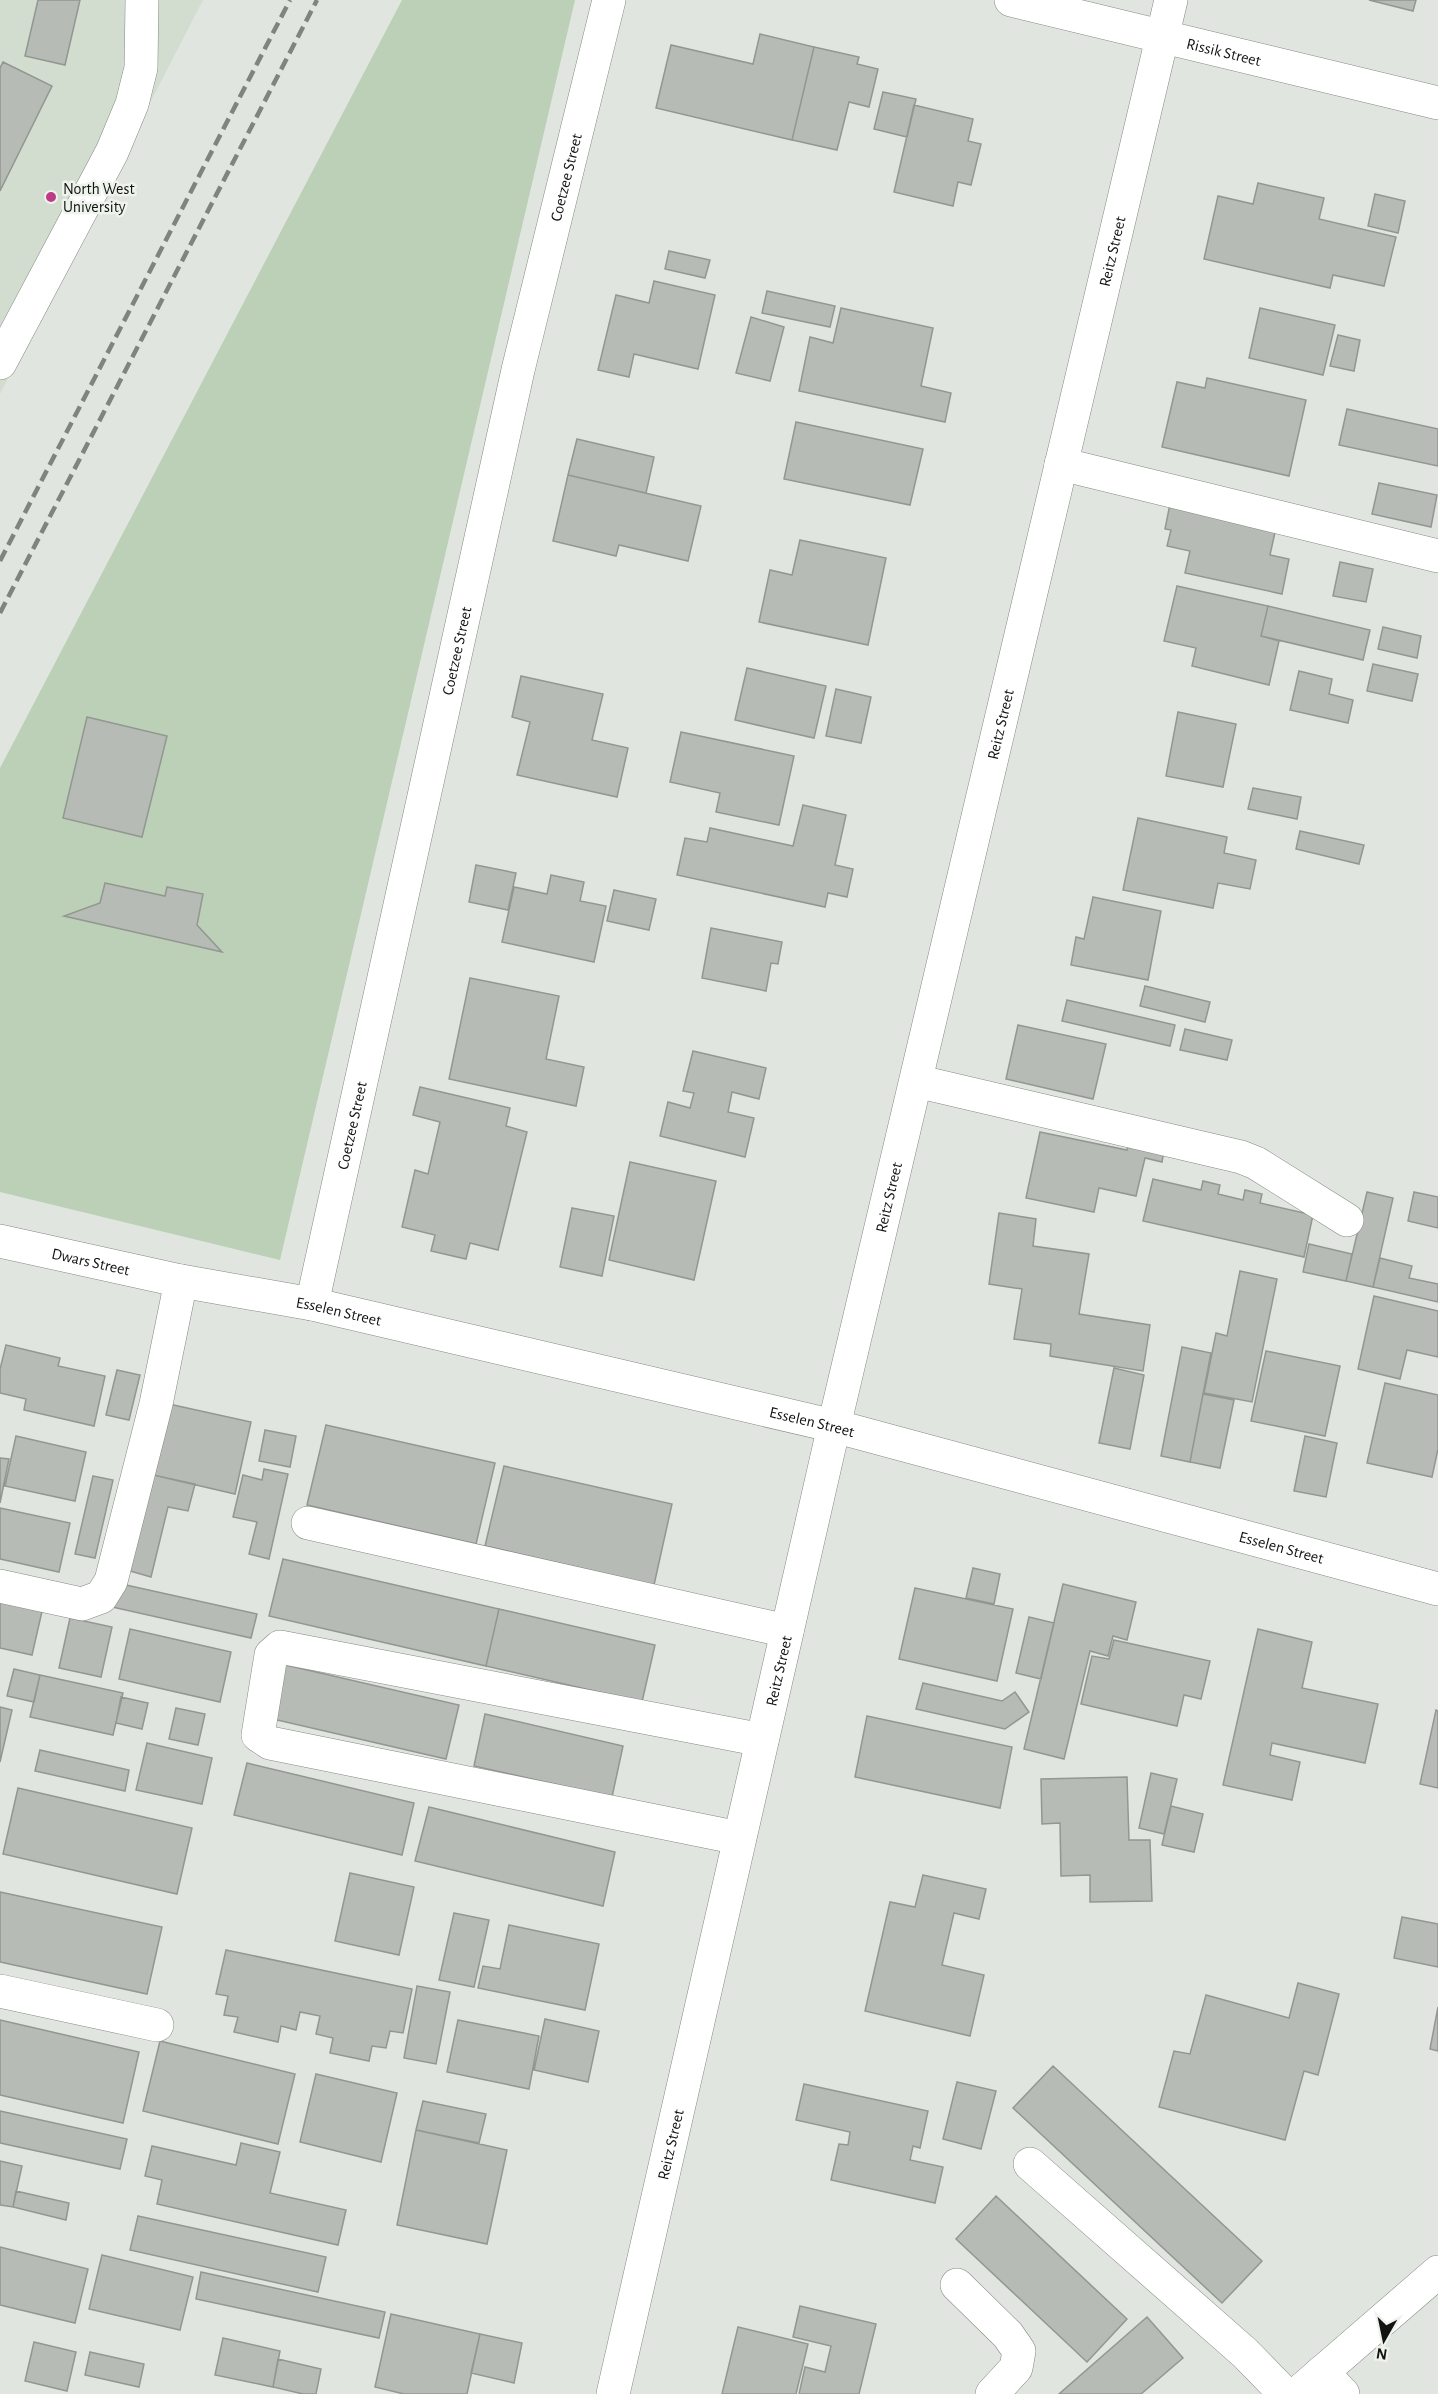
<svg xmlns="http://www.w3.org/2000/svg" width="1438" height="2394" font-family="'Alegreya Sans',sans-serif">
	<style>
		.built { fill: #d2ddd0 }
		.green { fill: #bbd0b6 }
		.building { fill: #b6bbb5; stroke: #929791; stroke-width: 1.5 }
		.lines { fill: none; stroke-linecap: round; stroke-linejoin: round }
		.minor-casing { stroke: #848983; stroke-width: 34 }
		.minor { stroke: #fff; stroke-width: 33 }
		.rail { stroke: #80847f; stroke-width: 4.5; stroke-dasharray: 12 6; stroke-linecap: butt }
		.poi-dot { fill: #be3c85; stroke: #eef3ec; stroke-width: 2 }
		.labels { text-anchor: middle; stroke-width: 5; stroke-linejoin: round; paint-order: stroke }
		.street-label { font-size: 16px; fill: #121412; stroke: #eef3ec }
		.poi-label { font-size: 16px; fill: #121412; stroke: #eef3ec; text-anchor: start }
	</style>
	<rect width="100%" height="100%" fill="#e0e6df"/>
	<path class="built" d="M0 0H203L0 394Z"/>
	<path class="green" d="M402 0H575L280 1260 0 1192V768Z"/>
	<path class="building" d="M38 0H80L65 65 25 56Z
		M1369 0H1416L1413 11Z
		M760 34 814 47 792 140 656 108 671 45 753 64Z
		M814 47 859 57 857 64 878 69 869 107 849 102 837 150 792 140Z
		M3 62 52 86 0 191V68Z
		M883 92 916 99 907 137 874 129Z
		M914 105 973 119 968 141 981 144 971 185 958 182 953 206 894 192Z
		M1258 183 1324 198 1319 219 1396 237 1384 286 1333 275 1330 288 1204 259 1218 196 1253 204Z
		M1375 194 1405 201 1398 233 1368 226Z
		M669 251 710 260 705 278 665 269Z
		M654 281 715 295 698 369 634 354 629 377 598 370 616 295 649 303Z
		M767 291 835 306 830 327 762 313Z
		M841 308 933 328 921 386 951 393 945 422 799 391 810 337 833 343Z
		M1260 308 1335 325 1323 375 1249 358Z
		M751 317 784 327 770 381 736 373Z
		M1338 335 1360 340 1354 371 1330 366Z
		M1207 378 1306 400 1289 476 1162 447 1177 382 1205 388Z
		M1347 409 1438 429V466L1339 445Z
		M796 422 923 449 910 505 784 479Z
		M577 439 654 457 646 493 568 475Z
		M568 475 701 506 688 561 619 545 616 556 553 541Z
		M1379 483 1437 495 1431 527 1372 514Z
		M1171 499 1277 523 1270 555 1289 559 1282 594 1185 573 1190 551 1167 546 1171 530 1165 529Z
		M800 540 886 558 868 645 759 622 770 570 792 575Z
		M1340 562 1373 569 1366 602 1333 596Z
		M1177 586 1268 606 1261 636 1279 641 1269 685 1192 666 1196 648 1164 641Z
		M1268 606 1370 630 1363 660 1261 636Z
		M1383 627 1421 636 1417 658 1378 649Z
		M1373 664 1418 674 1412 701 1367 691Z
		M747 668 826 686 814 738 735 720Z
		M1299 671 1332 679 1329 694 1353 700 1348 723 1290 710Z
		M521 676 603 694 592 740 628 748 617 797 517 775 530 722 512 717Z
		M836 689 871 697 861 743 826 736Z
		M1178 712 1236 724 1223 787 1166 776Z
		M87 717 167 736 142 837 63 818Z
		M681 732 794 756 779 825 716 812 720 793 670 782Z
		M1253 788 1301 797 1297 819 1248 809Z
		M803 805 846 815 835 865 853 869 847 897 828 893 825 907 677 875 685 838 707 842 710 828 793 846Z
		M1138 818 1227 837 1224 853 1256 860 1250 889 1218 883 1213 908 1123 890Z
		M1300 831 1364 845 1359 864 1296 849Z
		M476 865 516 873 508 910 469 902Z
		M551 875 584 882 580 901 606 906 594 962 502 942 514 887 547 894Z
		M105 883 165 896 167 887 203 894 197 925 222 952 64 916 100 903Z
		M614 890 656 899 649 930 607 921Z
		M1093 897 1161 911 1148 980 1071 965 1076 937 1084 939Z
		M711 928 782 942 778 964 771 963 766 991 702 978Z
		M470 978 559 996 546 1059 584 1067 576 1106 449 1079Z
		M1145 986 1210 1002 1205 1022 1140 1006Z
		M1067 1000 1175 1025 1170 1046 1062 1021Z
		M1018 1025 1106 1044 1093 1099 1006 1079Z
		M1185 1029 1232 1040 1227 1060 1180 1050Z
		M693 1051 766 1068 759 1099 732 1092 728 1112 754 1118 745 1157 660 1136 668 1102 690 1108 694 1093 683 1091Z
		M420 1087 510 1108 506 1126 527 1132 498 1250 470 1243 466 1259 431 1251 435 1235 402 1227 415 1170 428 1174 440 1122 413 1115Z
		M1040 1132 1127 1150 1130 1138 1165 1145 1162 1162 1145 1158 1136 1196 1099 1188 1094 1212 1026 1198Z
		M630 1162 716 1181 694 1280 609 1260Z
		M1153 1179 1201 1190 1203 1181 1220 1185 1218 1194 1243 1200 1245 1190 1262 1194 1260 1203 1313 1215 1304 1257 1143 1221Z
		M1367 1192 1393 1198 1373 1287 1346 1281Z
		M1414 1192 1438 1197V1228L1408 1221Z
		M572 1208 614 1216 602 1276 560 1267Z
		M999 1213 1036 1219 1033 1246 1089 1254 1079 1314 1150 1325 1143 1371 1050 1356 1051 1344 1014 1339 1022 1289 989 1284Z
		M1309 1244 1352 1254 1346 1281 1303 1272Z
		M1380 1258 1412 1266 1409 1278 1438 1284V1302L1373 1287Z
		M1240 1271 1277 1279 1252 1402 1204 1393 1216 1333 1227 1336Z
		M1374 1296 1438 1311V1357L1407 1350 1400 1379 1358 1369Z
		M6 1345 60 1358 58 1366 105 1376 94 1426 24 1410 26 1399 0 1393V1369Z
		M1182 1347 1211 1353 1190 1462 1161 1456Z
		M1266 1351 1340 1366 1325 1436 1251 1421Z
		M1114 1368 1144 1375 1130 1449 1099 1443Z
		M117 1370 140 1375 129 1420 106 1415Z
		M1385 1383 1438 1395V1449L1432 1477 1367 1463Z
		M1203 1394 1234 1400 1220 1468 1190 1462Z
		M169 1404 251 1422 235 1494 153 1475Z
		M326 1425 495 1463 476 1544 307 1505Z
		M265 1430 296 1436 290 1467 259 1461Z
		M16 1436 86 1452 75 1501 5 1486Z
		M1305 1436 1337 1443 1326 1497 1294 1491Z
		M0 1458 9 1459 0 1503Z
		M504 1466 672 1504 654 1585 485 1546Z
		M264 1469 288 1474 269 1559 249 1554 257 1522 233 1517 243 1475 262 1480Z
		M153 1475 195 1484 188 1511 168 1507 151 1577 130 1571Z
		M93 1476 113 1480 95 1558 75 1554Z
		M0 1508 70 1523 59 1572 0 1559Z
		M283 1559 499 1609 486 1666 269 1616Z
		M973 1568 1000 1574 994 1604 966 1598Z
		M117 1583 257 1614 251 1638 112 1607Z
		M1063 1584 1136 1602 1127 1640 1113 1636 1108 1656 1090 1651 1064 1759 1024 1749Z
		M915 1588 1013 1609 997 1681 899 1659Z
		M0 1597 43 1607 32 1655 0 1648Z
		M499 1609 655 1645 642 1702 486 1666Z
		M1029 1617 1054 1623 1041 1679 1016 1673Z
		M70 1618 112 1627 101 1677 59 1668Z
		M130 1629 231 1652 220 1702 119 1679Z
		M1258 1629 1312 1642 1302 1688 1378 1704 1365 1763 1272 1743 1270 1755 1300 1762 1292 1800 1223 1785Z
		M1114 1640 1210 1661 1201 1699 1184 1695 1177 1726 1081 1704 1092 1656 1109 1659Z
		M277 1663 459 1705 446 1759 264 1717Z
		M14 1669 40 1675 34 1702 7 1696Z
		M40 1675 123 1693 113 1735 30 1717Z
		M923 1683 1002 1701 1015 1692 1029 1712 1005 1729 916 1709Z
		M121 1697 148 1703 142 1729 116 1723Z
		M0 1707 12 1710 0 1762Z
		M176 1708 205 1714 198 1745 169 1739Z
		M1436 1710 1438 1711V1788L1420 1784Z
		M485 1714 623 1746 612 1797 474 1766Z
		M867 1716 1012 1747 1000 1808 855 1777Z
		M147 1743 212 1758 202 1804 136 1790Z
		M40 1750 129 1770 125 1791 35 1771Z
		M247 1763 414 1803 402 1855 234 1815Z
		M1151 1773 1177 1779 1164 1834 1139 1828Z
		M1127 1777 1129 1840H1150L1152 1901 1090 1902V1875L1061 1876 1060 1823 1042 1824 1041 1779Z
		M18 1788 192 1828 177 1894 3 1854Z
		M1171 1806 1203 1814 1194 1852 1162 1845Z
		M429 1807 615 1852 603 1906 415 1861Z
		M350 1873 414 1887 399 1955 335 1941Z
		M923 1875 986 1889 979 1919 954 1913 942 1965 984 1975 970 2036 865 2011 890 1902 915 1907Z
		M0 1892 162 1927 147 1994 0 1962Z
		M454 1913 489 1920 474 1987 439 1980Z
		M1402 1917 1438 1924V1967L1394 1958Z
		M509 1925 599 1944 585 2010 478 1988 483 1966 500 1969Z
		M226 1950 412 1989 403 2033 390 2031 386 2048 372 2046 369 2061 330 2053 333 2038 316 2034 320 2016 300 2012 296 2030 281 2026 278 2042 234 2032 238 2017 224 2015 228 1996 216 1994Z
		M1298 1983 1339 1994 1318 2075 1304 2071 1285 2140 1159 2107 1174 2051 1190 2054 1206 1995 1289 2018Z
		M417 1986 450 1992 436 2064 404 2058Z
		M1438 2007V2051L1430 2049Z
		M545 2019 599 2031 588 2082 534 2070Z
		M0 2020 139 2052 123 2123 0 2095Z
		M458 2020 539 2036 529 2089 447 2072Z
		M160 2041 295 2074 278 2144 143 2111Z
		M1053 2066 1262 2261 1222 2303 1013 2108Z
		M316 2074 397 2093 381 2162 300 2142Z
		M957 2082 996 2091 981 2149 943 2139Z
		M804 2084 928 2111 920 2148 913 2146 910 2160 943 2167 935 2203 831 2180 839 2144 848 2145 850 2132 796 2120Z
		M423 2101 486 2114 479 2143 416 2130Z
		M0 2111 127 2139 120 2169 0 2143Z
		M416 2130 507 2150 487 2244 397 2225Z
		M241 2143 280 2152 270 2193 346 2210 338 2245 157 2204 162 2180 145 2176 152 2146 236 2165Z
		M0 2161 22 2166 13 2207 0 2205Z
		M16 2191 69 2203 66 2220 13 2207Z
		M996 2196 1127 2319 1087 2362 956 2239Z
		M138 2216 326 2257 318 2292 130 2250Z
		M0 2247 88 2269 75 2323 0 2305Z
		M102 2255 193 2277 180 2330 89 2309Z
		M201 2272 385 2312 379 2338 196 2299Z
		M800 2306 876 2324 859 2394H799L805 2367 825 2372 831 2346 793 2337Z
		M391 2314 480 2334 467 2394H404L375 2387Z
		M1147 2317 1183 2358 1141 2394H1059Z
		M738 2327 808 2344 796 2394H722Z
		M480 2334 522 2343 514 2383 471 2373Z
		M223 2338 280 2351 273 2387 215 2375Z
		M34 2342 76 2352 67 2391 25 2381Z
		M90 2352 144 2364 139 2387 85 2375Z
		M278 2359 321 2369 316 2394H303L273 2387Z"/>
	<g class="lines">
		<g class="minor-casing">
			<g id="minor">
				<path id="s1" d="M1011 0 1438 103"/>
				<path d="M0 363 112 152 132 104 141 68 142 0"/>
				<path d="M1061 464 1438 556"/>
				<path d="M916 1081 1241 1157 1256 1163 1347 1220"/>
				<path id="s2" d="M0 1241 181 1281 312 1304 834 1426 1438 1589"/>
				<path id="s3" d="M312 1304 518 370 609 0"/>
				<path d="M308 1523 787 1631"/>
				<path d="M0 1586 82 1604 101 1597 111 1581 156 1404 181 1281"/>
				<path d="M739 1838 270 1743 258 1735 271 1655 280 1647 762 1740"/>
				<path d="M0 1991 157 2025"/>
				<path d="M1030 2164 1245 2353 1285 2394"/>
				<path d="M957 2285 1008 2335 1019 2351 1016 2368 992 2394"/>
				<path d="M1322 2372 1343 2394"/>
				<path id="s4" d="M613 2394 834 1426 1171 0"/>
				<path d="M1297 2394 1438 2272"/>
			</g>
		</g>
		<use href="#minor" class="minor"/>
		<path class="rail" d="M0 561 290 0
			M0 613 317 0"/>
	</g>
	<circle class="poi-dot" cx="51" cy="197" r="6"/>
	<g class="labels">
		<g class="street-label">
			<text dy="6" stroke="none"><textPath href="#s1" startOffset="219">Rissik Street</textPath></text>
			<text dy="6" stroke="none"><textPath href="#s3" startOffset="1155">Coetzee Street</textPath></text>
			<text dy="6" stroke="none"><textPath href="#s4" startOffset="2200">Reitz Street</textPath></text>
			<text dy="6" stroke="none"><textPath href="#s3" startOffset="669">Coetzee Street</textPath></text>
			<text dy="6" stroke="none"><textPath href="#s4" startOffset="1714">Reitz Street</textPath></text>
			<text dy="6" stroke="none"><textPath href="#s3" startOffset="183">Coetzee Street</textPath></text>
			<text dy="6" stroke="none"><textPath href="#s4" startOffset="1228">Reitz Street</textPath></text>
			<text dy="6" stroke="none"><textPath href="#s2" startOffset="93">Dwars Street</textPath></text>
			<text dy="6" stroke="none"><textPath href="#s2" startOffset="346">Esselen Street</textPath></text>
			<text dy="6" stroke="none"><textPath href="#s2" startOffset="832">Esselen Street</textPath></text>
			<text dy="6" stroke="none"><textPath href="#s2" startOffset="1318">Esselen Street</textPath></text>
			<text dy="6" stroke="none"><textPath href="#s4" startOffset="742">Reitz Street</textPath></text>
			<text dy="6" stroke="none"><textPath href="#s4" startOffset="256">Reitz Street</textPath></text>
		</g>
		<g class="poi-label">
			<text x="63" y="194">North West<tspan x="63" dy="18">University</tspan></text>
		</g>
	</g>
	<g transform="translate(1384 2340) rotate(189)" stroke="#eef3ec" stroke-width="4.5" paint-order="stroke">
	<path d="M0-4.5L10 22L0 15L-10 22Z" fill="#121412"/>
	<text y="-9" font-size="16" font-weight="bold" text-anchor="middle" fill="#121412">N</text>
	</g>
</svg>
